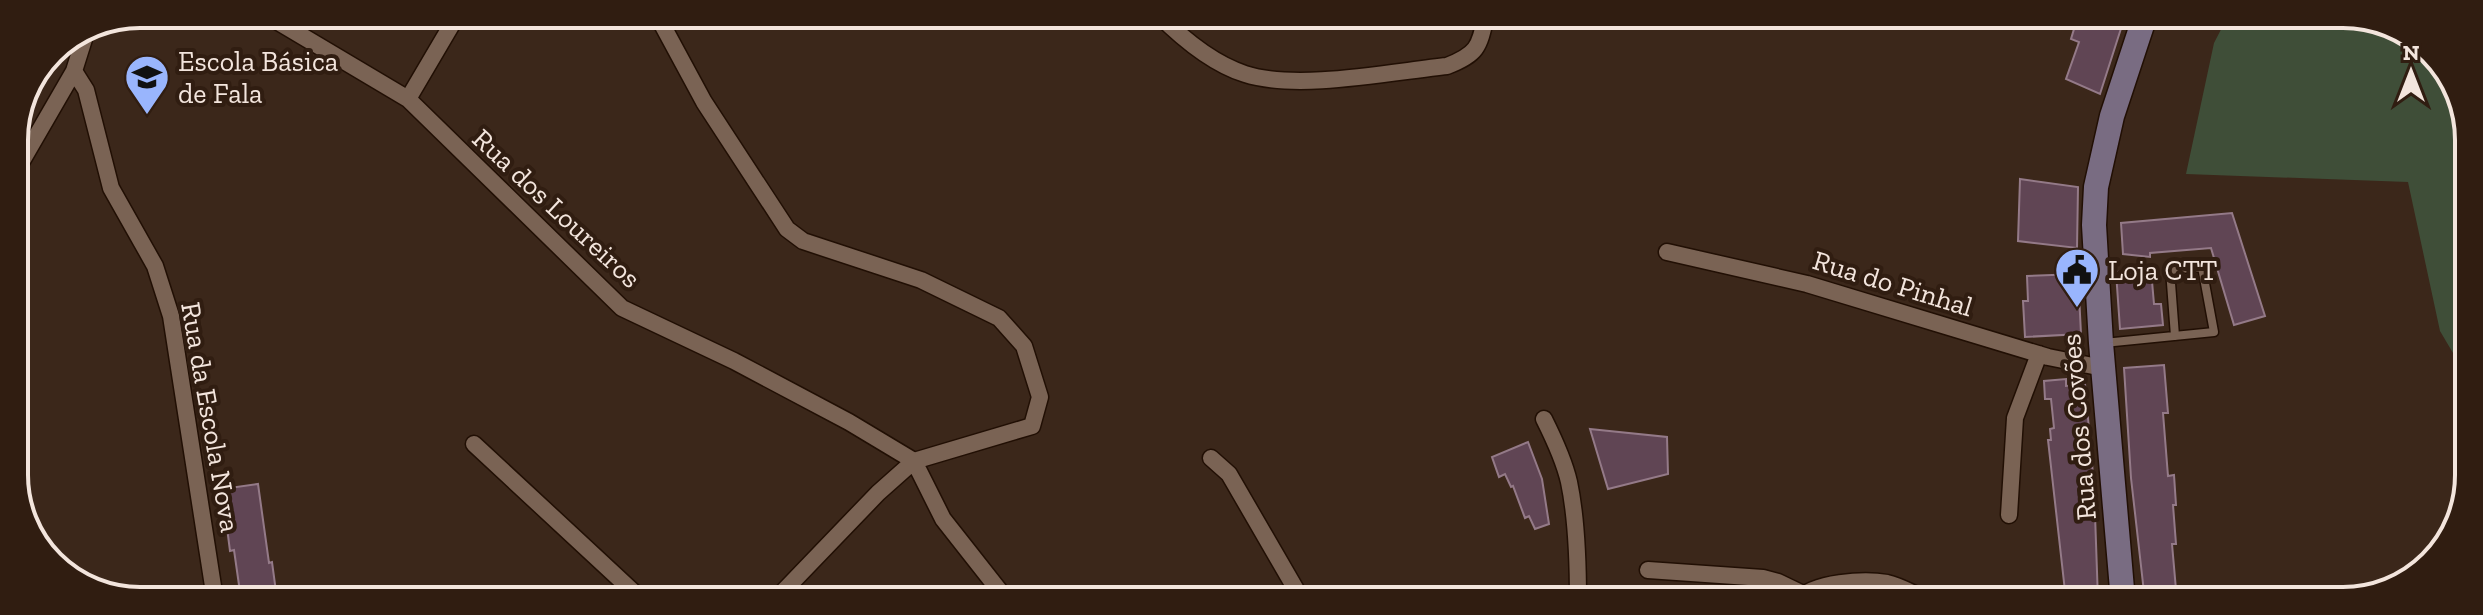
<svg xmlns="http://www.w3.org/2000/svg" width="2483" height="615" font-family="'Zilla Slab',serif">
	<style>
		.green { fill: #3f4e38 }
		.building { fill: #604554; stroke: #947a88; stroke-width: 2 }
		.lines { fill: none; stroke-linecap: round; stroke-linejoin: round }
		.lane-casing { stroke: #210f04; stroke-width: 11 }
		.street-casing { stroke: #210f04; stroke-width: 19 }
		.secondary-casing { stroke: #210f04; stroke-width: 27 }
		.lane { stroke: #7a6354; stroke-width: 8 }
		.street { stroke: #7a6354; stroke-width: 16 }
		.secondary { stroke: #796c82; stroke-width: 24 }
		.labels { text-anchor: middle; stroke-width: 8; stroke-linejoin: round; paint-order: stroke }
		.poi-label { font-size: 28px; fill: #f3e5dd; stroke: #301d11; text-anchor: start }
		.street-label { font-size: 28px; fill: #f3e5dd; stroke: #301d11 }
		.rim { fill: none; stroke: #f3e5dd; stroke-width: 4 }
	</style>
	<rect width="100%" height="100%" fill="#3b271a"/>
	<path class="green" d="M2228 16 2368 17 2432 51 2466 115V375L2440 331 2408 182 2186 174 2214 43Z"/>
	<path class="building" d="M2078 16H2125L2100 94 2066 79 2078 45 2079 42 2071 39Z
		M2020 179 2078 187 2077 248 2018 241Z
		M2232 213 2265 316 2234 325 2211 248 2150 253V257L2123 254 2121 223Z
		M2151 270 2154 304H2161L2163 325 2120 329 2116 272Z
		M2078 274 2081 334 2025 337 2023 301H2028L2027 276Z
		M2164 365 2168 413H2163L2168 476 2174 475 2176 505H2173L2176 544H2172L2177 601H2145L2131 478 2124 368Z
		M2066 379V386L2085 384 2094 486 2098 600H2066L2048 440H2051L2050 429 2054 428 2051 399H2045L2044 381Z
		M1590 429 1667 437 1668 474 1608 489Z
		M1528 442 1542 479 1549 524 1535 529 1529 516 1525 518 1513 486 1511 487 1505 474 1499 477 1492 457Z
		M258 484 269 563 272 562 277 599H241L234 550 230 551 222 489Z"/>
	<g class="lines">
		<g class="lane-casing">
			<path id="lane" d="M2104 343 2214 332 2202 267 2170 270 2175 336"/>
		</g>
		<g class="street-casing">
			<path id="street" d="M265 14 408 99 622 308 734 361 849 422 914 461
				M657 15 704 102 787 229 803 241 921 280 999 318 1024 346 1040 397 1032 426 914 461 878 493 776 599
				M1159 15C1182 38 1214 64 1245 74 1297 91 1391 72 1447 66 1478 54 1479 47 1486 16
				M74 71 86 90 111 188 155 266 171 316 215 599
				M408 99 458 14
				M15 173 74 71 85 36
				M1667 252 1807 284 2048 357 2103 368
				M1544 419C1554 439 1564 460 1569 482 1577 520 1578 562 1578 600
				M474 444 641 599
				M1211 458 1229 474 1302 600
				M914 461 943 519 1006 599
				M2009 515 2015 418 2039 354
				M1648 570 1763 578 1778 582 1803 594
				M1798 600C1814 582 1864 579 1887 583 1901 586 1915 595 1928 600"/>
		</g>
		<g class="secondary-casing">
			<path id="secondary" d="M2123 601 2101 343 2094 225 2096 187 2112 116 2145 16"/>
		</g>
		<use href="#lane" class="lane"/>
		<use href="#street" class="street"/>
		<use href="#secondary" class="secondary"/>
	</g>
	<defs>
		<g id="school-pin" transform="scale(2.3)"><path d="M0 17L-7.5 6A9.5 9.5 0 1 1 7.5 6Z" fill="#99b5fd" stroke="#301d11"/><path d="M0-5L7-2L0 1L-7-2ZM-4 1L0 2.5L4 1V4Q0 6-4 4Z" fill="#111"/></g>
		<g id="civic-pin" transform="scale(2.3)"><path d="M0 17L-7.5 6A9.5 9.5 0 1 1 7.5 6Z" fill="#99b5fd" stroke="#301d11"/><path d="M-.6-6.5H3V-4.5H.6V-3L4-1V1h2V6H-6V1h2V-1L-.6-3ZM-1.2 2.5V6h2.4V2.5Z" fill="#111"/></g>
	</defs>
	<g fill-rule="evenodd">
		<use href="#school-pin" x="147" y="77"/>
		<use href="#civic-pin" x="2077" y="270"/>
	</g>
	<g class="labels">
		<g class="poi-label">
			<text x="178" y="71">Escola Básica<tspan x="178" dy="32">de Fala</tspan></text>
			<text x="2108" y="280">Loja CTT</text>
		</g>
		<g class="street-label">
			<text transform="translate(557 208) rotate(43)" y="10">Rua dos Loureiros</text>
			<text transform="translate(1893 283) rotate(17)" y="10">Rua do Pinhal</text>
			<text transform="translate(211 417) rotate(80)" y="10">Rua da Escola Nova</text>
			<text transform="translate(2078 427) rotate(-95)" y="10">Rua dos Covões</text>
		</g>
	</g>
	<path d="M0 0H2483V615H0ZM140 28H2343A112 112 0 0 1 2455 140V475A112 112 0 0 1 2343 587H140A112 112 0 0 1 28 475V140A112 112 0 0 1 140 28Z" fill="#301d11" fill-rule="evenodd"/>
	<path class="rim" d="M140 28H2343A112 112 0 0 1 2455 140V475A112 112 0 0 1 2343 587H140A112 112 0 0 1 28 475V140A112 112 0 0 1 140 28Z"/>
	<g transform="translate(2411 72)" stroke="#301d11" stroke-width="6" paint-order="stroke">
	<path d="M0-6L14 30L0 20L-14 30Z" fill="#f3e5dd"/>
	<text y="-12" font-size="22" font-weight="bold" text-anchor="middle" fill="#f3e5dd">N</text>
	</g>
</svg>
